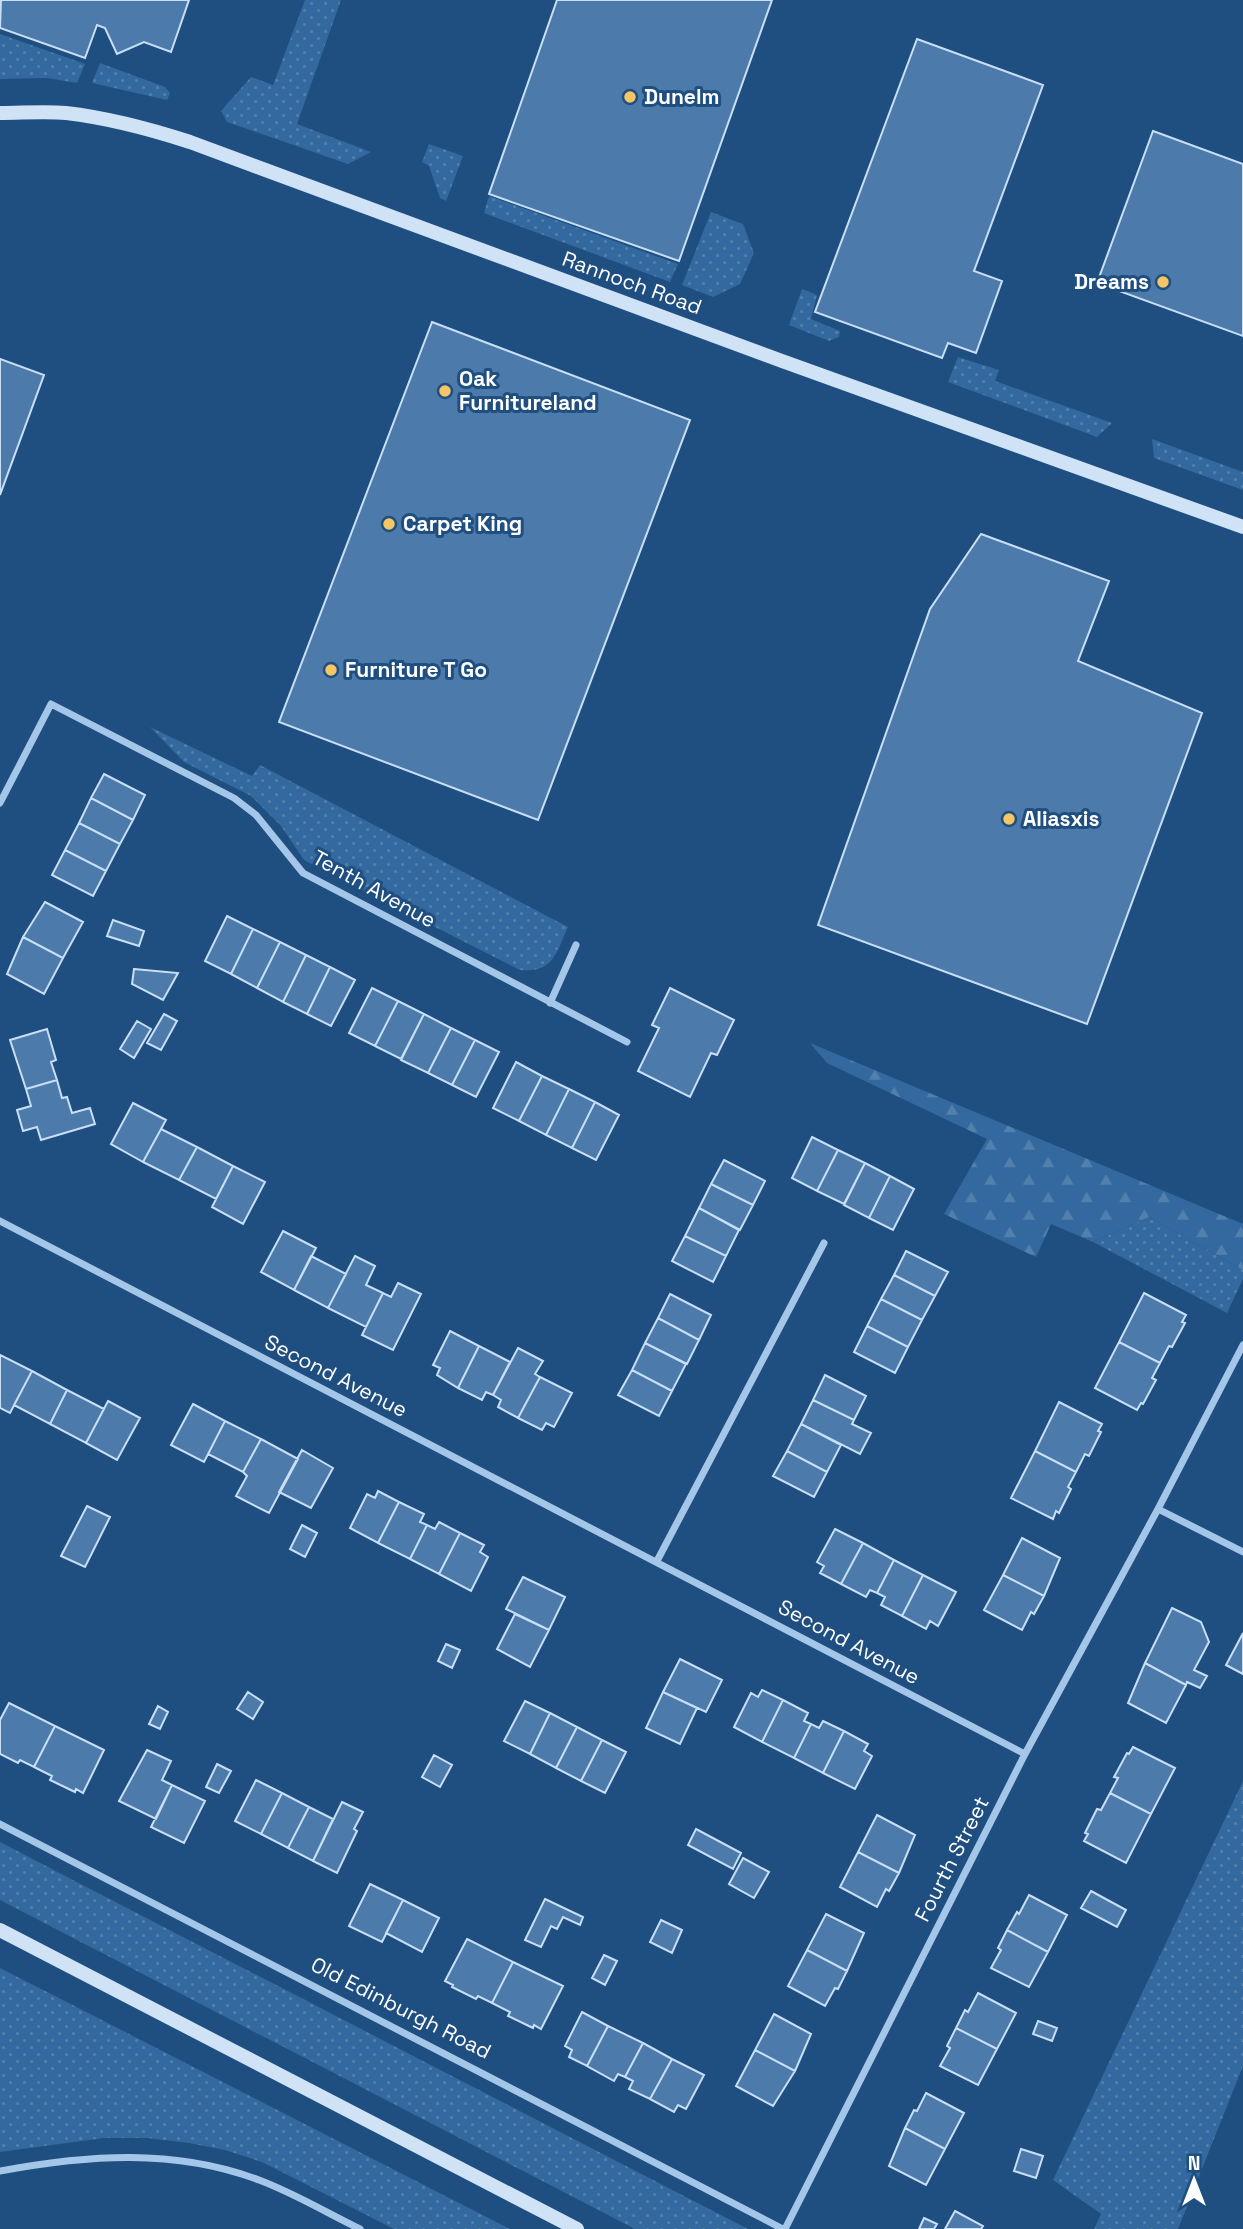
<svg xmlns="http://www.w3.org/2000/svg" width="1243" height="2229" font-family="'Space Grotesk',sans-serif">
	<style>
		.grass { fill: url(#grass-dots) }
		.forest { fill: url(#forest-firs) }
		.building { fill: #4c7bab; stroke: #c8dff6; stroke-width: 2 }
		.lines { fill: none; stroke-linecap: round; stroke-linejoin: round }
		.street { stroke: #a4c6e8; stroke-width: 7 }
		.secondary { stroke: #cfe2f6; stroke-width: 14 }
		.poi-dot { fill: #f6c565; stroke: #1f4e80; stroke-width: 2.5 }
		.labels { text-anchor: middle; stroke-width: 6; stroke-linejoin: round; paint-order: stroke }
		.poi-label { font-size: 21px; font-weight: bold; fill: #fff; stroke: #1f4e80; text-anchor: start }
		.street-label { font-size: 21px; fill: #fff; stroke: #1f4e80 }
	</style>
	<defs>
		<pattern id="grass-dots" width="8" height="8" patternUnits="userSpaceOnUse" patternTransform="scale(1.75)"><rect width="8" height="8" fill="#33699e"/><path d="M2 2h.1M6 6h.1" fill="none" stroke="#5280ad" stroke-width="1.8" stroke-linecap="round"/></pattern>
		<pattern id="forest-firs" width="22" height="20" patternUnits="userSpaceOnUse" patternTransform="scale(1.75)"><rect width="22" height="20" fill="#33699e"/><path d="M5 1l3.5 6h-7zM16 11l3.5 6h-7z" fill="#5280ad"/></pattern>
	</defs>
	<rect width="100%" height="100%" fill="#1f4e80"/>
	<path class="grass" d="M305 0H341L297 124 371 152 348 164 227 122 221 111 251 77 273 85Z
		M0 34 85 64 77 83 47 78 0 79Z
		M100 63 165 87 170 93 167 100 92 83Z
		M429 144 463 156 446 201 440 198 429 166 422 162Z
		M489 196 678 264 670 282 484 213Z
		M711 212 743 224 754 253 740 284 713 297 682 285Z
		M802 289 817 295 811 319 840 331 839 337 829 341 789 325Z
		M958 357 999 370 995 381 1112 423 1097 437 948 382Z
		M1152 439 1243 472V490L1154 458Z
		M150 727 252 776 260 765 568 927C556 953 554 973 520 970L315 866 304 860 281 826 251 796 184 762Z
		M1149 1217 1243 1270V1279L1227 1313 1093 1242Z
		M1243 1781V2066L1178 2229H1094L1101 2214 1053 2180Z
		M0 1842 71 1879 748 2229H635L0 1900Z
		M0 1968 57 1997 510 2229H394L262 2162 225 2150 189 2143 147 2138H104L0 2152Z"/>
	<path class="forest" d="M810 1043 1243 1224V1270L1149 1217 1093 1242 1051 1224 1036 1257 944 1214 987 1139 827 1063Z"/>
	<path class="building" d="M1 0H189L171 52 144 42 117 54 105 28 97 25 85 58 0 28Z
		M557 0H772L679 261 489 194Z
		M917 39 1043 85 974 271 1002 281 976 353 948 343 942 358 815 312Z
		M1153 131 1243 164V336L1097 283Z
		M432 322 690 420 538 820 279 722Z
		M0 359 44 375 0 495Z
		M981 534 1109 581 1078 661 1202 713 1087 1024 818 925 930 609Z
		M104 774 145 795 133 820 91 798Z
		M91 798 133 820 120 844 79 823Z
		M79 823 120 844 106 871 65 850Z
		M65 850 106 871 93 896 52 875Z
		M45 902 83 922 63 958 23 937Z
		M227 916 253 929 231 974 205 961Z
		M113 920 144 931 139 946 107 936Z
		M253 929 280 942 257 988 231 974Z
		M23 937 63 958 44 994 7 974Z
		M280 942 306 955 283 1002 257 988Z
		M306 955 330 967 307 1014 283 1002Z
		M330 967 355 980 331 1026 307 1014Z
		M134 969 178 973 163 1000 132 984Z
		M372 988 398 1001 375 1046 349 1033Z
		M670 988 734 1020 717 1055 711 1053 690 1097 638 1071 659 1028 652 1025Z
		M398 1001 424 1014 401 1059 375 1046Z
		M164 1014 177 1021 161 1050 147 1043Z
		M424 1014 451 1028 428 1073 401 1060Z
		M137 1021 151 1029 134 1058 120 1049Z
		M451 1028 475 1040 452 1085 428 1073Z
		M47 1029 56 1060 51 1062 57 1080 26 1089 10 1040Z
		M475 1040 499 1052 476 1097 452 1085Z
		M516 1062 542 1076 519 1121 493 1108Z
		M542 1076 569 1089 546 1135 519 1121Z
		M57 1080 62 1098 67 1097 72 1113 90 1108 95 1124 41 1140 37 1127 23 1131 17 1110 31 1106 26 1089Z
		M569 1089 595 1102 572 1148 546 1135Z
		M595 1102 619 1115 596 1160 572 1148Z
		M133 1103 166 1120 143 1162 111 1144Z
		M161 1129 197 1147 179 1180 143 1162Z
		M812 1137 838 1150 817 1191 792 1178Z
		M197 1147 233 1166 216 1199 179 1180Z
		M838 1150 865 1163 844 1204 817 1191Z
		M724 1160 765 1181 753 1205 711 1184Z
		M865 1163 890 1176 869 1218 844 1205Z
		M233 1166 265 1182 243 1224 212 1207Z
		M890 1176 914 1189 893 1230 869 1218Z
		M711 1184 753 1205 740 1230 699 1208Z
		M699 1208 739 1230 726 1256 685 1236Z
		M283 1231 316 1248 294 1290 261 1272Z
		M685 1236 726 1256 713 1282 672 1261Z
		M906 1251 948 1272 935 1296 894 1275Z
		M311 1256 346 1274 328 1308 294 1290Z
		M355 1256 375 1266 366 1285 383 1293 366 1327 328 1308Z
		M894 1275 935 1296 922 1320 881 1299Z
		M398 1283 421 1294 393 1350 362 1335 383 1293 391 1297Z
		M1144 1293 1186 1315 1182 1322 1185 1323 1172 1347 1169 1346 1160 1363 1119 1342Z
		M670 1294 711 1315 699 1340 658 1318Z
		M881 1299 922 1320 908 1347 867 1326Z
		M658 1318 699 1340 687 1364 645 1343Z
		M867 1326 908 1347 895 1373 854 1352Z
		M450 1331 479 1346 458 1388 437 1375 440 1368 433 1365Z
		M1119 1342 1160 1363 1152 1378 1156 1380 1143 1404 1141 1403 1137 1410 1095 1388Z
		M645 1343 686 1364 672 1391 632 1370Z
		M479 1346 510 1362 493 1395 486 1392 482 1400 458 1388Z
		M518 1348 543 1361 535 1374 540 1377 518 1418 498 1407 501 1400 493 1395Z
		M0 1355 32 1371 10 1413 0 1408Z
		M632 1370 672 1391 659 1416 618 1395Z
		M32 1371 67 1390 50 1424 14 1405Z
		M825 1375 866 1396 854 1420 813 1400Z
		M540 1377 572 1393 554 1427 546 1423 542 1430 518 1418Z
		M67 1390 104 1409 86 1443 50 1424Z
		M813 1400 854 1420 852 1424 871 1433 860 1454 801 1424Z
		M108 1401 140 1418 117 1460 86 1443Z
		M1059 1402 1102 1424 1098 1431 1101 1432 1089 1456 1085 1454 1076 1472 1035 1451Z
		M193 1404 225 1421 204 1462 171 1445Z
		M225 1421 261 1439 243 1472 208 1454Z
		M801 1424 841 1445 827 1472 787 1451Z
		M261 1439 298 1459 269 1513 236 1496 247 1476 243 1472Z
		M302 1450 333 1468 311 1508 279 1492Z
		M787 1451 827 1472 814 1497 773 1476Z
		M1035 1451 1076 1472 1068 1487 1071 1489 1059 1513 1056 1511 1053 1519 1011 1498Z
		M378 1491 399 1502 378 1543 350 1528 367 1494 375 1498Z
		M399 1502 424 1514 420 1522 427 1525 410 1559 378 1543Z
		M87 1506 110 1517 85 1567 61 1556Z
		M439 1522 460 1533 439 1574 410 1559 427 1525 435 1529Z
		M302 1525 317 1533 305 1557 290 1549Z
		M835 1529 863 1543 841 1584 820 1573 824 1566 817 1562Z
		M460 1533 484 1545 480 1552 488 1557 471 1591 439 1574Z
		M1022 1538 1060 1558 1044 1596 1003 1575Z
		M863 1543 894 1560 877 1593 870 1590 866 1597 841 1584Z
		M894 1560 923 1575 902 1616 881 1605 885 1597 877 1593Z
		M923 1575 956 1592 938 1626 930 1621 926 1629 902 1616Z
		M1003 1575 1044 1596 1034 1614 1031 1612 1022 1630 984 1610Z
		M523 1577 565 1597 549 1630 506 1609Z
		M1172 1608 1201 1622 1209 1642 1194 1670 1207 1676 1200 1688 1187 1682 1186 1685 1145 1663Z
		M515 1614 549 1630 530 1667 497 1649Z
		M1243 1633V1674L1226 1665Z
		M446 1644 460 1650 452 1668 438 1661Z
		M680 1659 722 1680 706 1712 663 1692Z
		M1145 1663 1186 1685 1166 1723 1128 1703Z
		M762 1690 783 1700 762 1742 734 1727 751 1693 758 1697Z
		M248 1692 263 1702 253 1719 237 1709Z
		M663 1692 697 1708 680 1744 646 1728Z
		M783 1700 808 1713 804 1721 811 1724 794 1758 762 1742Z
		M525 1701 550 1713 530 1754 504 1741Z
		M9 1703 55 1726 34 1767 20 1760 18 1763 0 1754V1720Z
		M158 1706 168 1712 160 1729 149 1724Z
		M550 1713 577 1727 556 1768 530 1754Z
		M823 1721 844 1731 823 1773 794 1758 811 1724 819 1728Z
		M55 1726 104 1750 83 1793 76 1789 75 1792 50 1780 52 1776 34 1767Z
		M577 1727 602 1740 581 1781 556 1768Z
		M844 1731 868 1744 864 1751 872 1756 855 1789 823 1773Z
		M602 1740 626 1752 605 1793 581 1781Z
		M1133 1747 1175 1768 1151 1814 1110 1793 1118 1778 1114 1777 1127 1753 1129 1754Z
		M147 1750 171 1761 162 1780 172 1785 156 1819 119 1801Z
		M434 1755 452 1765 440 1787 422 1777Z
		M217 1764 231 1771 219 1793 206 1787Z
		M256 1780 282 1793 261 1834 235 1821Z
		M172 1785 205 1801 184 1843 151 1827Z
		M282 1793 309 1807 288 1848 261 1834Z
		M1110 1793 1151 1814 1126 1863 1084 1841 1088 1834 1085 1833 1097 1809 1101 1810Z
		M342 1802 363 1812 354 1829 357 1831 337 1873 313 1861Z
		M309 1807 333 1819 313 1861 288 1848Z
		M877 1815 915 1835 899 1873 858 1852Z
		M696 1829 741 1853 733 1869 688 1845Z
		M858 1852 899 1873 889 1891 886 1889 877 1907 840 1887Z
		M743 1858 769 1872 754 1898 729 1884Z
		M370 1884 403 1900 382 1942 349 1926Z
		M1091 1891 1126 1910 1117 1927 1081 1908Z
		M1029 1895 1067 1915 1048 1952 1007 1930 1017 1912 1019 1914Z
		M545 1899 583 1917 580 1925 563 1917 557 1929 551 1926 541 1947 525 1940Z
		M403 1900 439 1918 422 1952 386 1933Z
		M826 1914 864 1933 847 1971 807 1950Z
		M661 1920 682 1930 672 1953 650 1942Z
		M1007 1930 1048 1952 1029 1987 991 1968 1001 1950 998 1948Z
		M467 1939 513 1962 492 2003 478 1996 476 1999 452 1987 453 1985 445 1981Z
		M807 1950 847 1971 838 1989 835 1988 825 2006 788 1986Z
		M604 1955 617 1961 605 1985 592 1978Z
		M513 1962 563 1986 541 2029 534 2025 533 2028 508 2016 510 2012 492 2003Z
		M978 1993 1016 2013 997 2049 956 2028 965 2010 968 2012Z
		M582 2012 608 2026 587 2066 569 2057 572 2050 565 2046Z
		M774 2014 811 2034 795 2071 755 2050Z
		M1038 2021 1057 2028 1052 2041 1033 2034Z
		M608 2026 643 2043 625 2077 618 2074 614 2081 587 2066Z
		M956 2028 997 2049 978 2085 940 2066 950 2048 947 2046Z
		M643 2043 672 2059 650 2099 629 2089 633 2081 625 2077Z
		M755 2050 795 2071 773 2106 736 2086Z
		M672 2059 704 2075 686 2109 678 2105 674 2112 650 2099Z
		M926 2093 964 2113 945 2149 905 2128 914 2110 917 2111Z
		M905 2128 945 2149 926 2185 889 2166Z
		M1021 2149 1043 2156 1036 2178 1014 2171Z
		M955 2211 983 2226 981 2229H945Z
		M924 2218 937 2224 934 2229H919Z"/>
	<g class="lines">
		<path class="street" d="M0 803 51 704 234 798 256 815 303 873 627 1042
			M550 1003 576 945
			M0 1221 1025 1754
			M1158 1509 1243 1552
			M657 1561 824 1243
			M0 1824 783 2229
			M0 2171C87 2155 174 2148 259 2180 294 2193 327 2213 360 2229
			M785 2229 1025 1754 1158 1509 1243 1345"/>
		<path class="secondary" d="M0 113C22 113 45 111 66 113 109 118 150 129 190 142L782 361 1243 527
			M0 1930 577 2229"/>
	</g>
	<g class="poi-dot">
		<circle cx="630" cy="97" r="7"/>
		<circle cx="1163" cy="282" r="7"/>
		<circle cx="445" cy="391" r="7"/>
		<circle cx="389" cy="524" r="7"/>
		<circle cx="331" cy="670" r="7"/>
		<circle cx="1009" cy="819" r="7"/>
	</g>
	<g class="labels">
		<g class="poi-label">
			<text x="644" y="104">Dunelm</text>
			<text x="1149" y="289" text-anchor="end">Dreams</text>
			<text x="459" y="386">Oak<tspan x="459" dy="24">Furnitureland</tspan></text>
			<text x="403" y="531">Carpet King</text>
			<text x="345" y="677">Furniture T Go</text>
			<text x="1023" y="826">Aliasxis</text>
		</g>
		<g class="street-label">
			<text transform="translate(632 283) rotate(20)" y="7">Rannoch Road</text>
			<text transform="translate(374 889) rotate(29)" y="7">Tenth Avenue</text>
			<text transform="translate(336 1376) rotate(27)" y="7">Second Avenue</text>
			<text transform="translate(849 1642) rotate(28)" y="7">Second Avenue</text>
			<text transform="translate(952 1859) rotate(-63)" y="7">Fourth Street</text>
			<text transform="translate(401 2008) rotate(27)" y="7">Old Edinburgh Road</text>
		</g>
	</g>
	<g transform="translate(1194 2180)" stroke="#1f4e80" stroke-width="5" paint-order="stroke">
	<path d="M0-5L12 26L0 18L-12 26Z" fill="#ffffff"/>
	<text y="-10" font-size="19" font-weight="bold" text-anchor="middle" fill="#ffffff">N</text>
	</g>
</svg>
